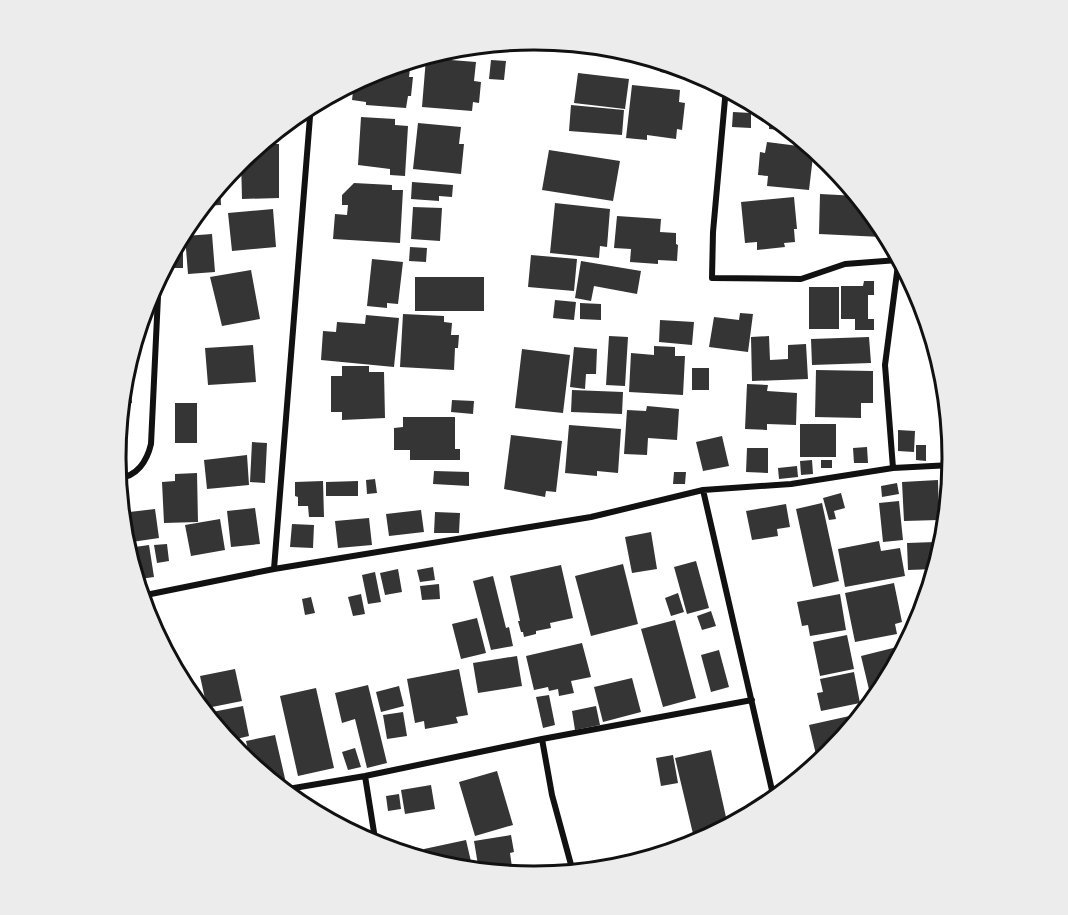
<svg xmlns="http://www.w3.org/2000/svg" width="1068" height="915" font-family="'Sofia Sans Condensed',sans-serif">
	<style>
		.building { fill: #353535 }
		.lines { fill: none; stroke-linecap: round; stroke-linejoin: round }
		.minor { stroke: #111; stroke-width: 6 }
		.rim { fill: none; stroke: #111; stroke-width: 3 }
	</style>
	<rect width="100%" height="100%" fill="#fff"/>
	<path class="building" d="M426 58 476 62 474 81 481 82 479 103 473 102 472 111 422 107Z
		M411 60 409 77H413L411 96H408L406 108 366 105V102L352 100 354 82 374 71Z
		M491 60 506 61 504 80 489 79Z
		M661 61 682 67V69L673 67 672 74 660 72Z
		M684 68 694 71 710 79 683 73Z
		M578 73 629 79 625 109 574 103Z
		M632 85 680 90 679 102 685 103 682 130 677 129 676 139 647 135V140L626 138Z
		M571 105 624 110 622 135 569 131Z
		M733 112 751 113V128L732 127Z
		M770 113 781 121 793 131 769 129Z
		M361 117 395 119V125L408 126 405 176 390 175V169L358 165Z
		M418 123 461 127 459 144H464L461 174 413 169Z
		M279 128V140H265L268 137Z
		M767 142 814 148 809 190 767 186 768 176 758 175 760 152 765 153Z
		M259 144H279V198L242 199 241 159Z
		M549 150 620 161 613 201 542 190Z
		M412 182 453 185 452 197 439 196V201L411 199Z
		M354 183 392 185V190H403L400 243 333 239 335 214 347 215 348 205H342V195Z
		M220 184 221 205 201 206 203 204Z
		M820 194 858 196 882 225V237L819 234Z
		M794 197 797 229H794L795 242 784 243 785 247 757 250V242L745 243 741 202Z
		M555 203 610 209 607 247 600 246 599 258 550 253Z
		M413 207 442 208 440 241 411 239Z
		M273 209 276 247 232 251 228 213Z
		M617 216 661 219 660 232 676 233V244L678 245 677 261 658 260V264L630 262 631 249 614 248Z
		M212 234 215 272 188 274 185 236Z
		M181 235V248H174L176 245Z
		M410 247 427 248 426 262 409 261Z
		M183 253V268H171V254Z
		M531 255 577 259 574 291 528 287Z
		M372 259 403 262 398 304 387 303V308L367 306Z
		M581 261 641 271 637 294 594 286 591 301 575 298Z
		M251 270 260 319 222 326 210 277Z
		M415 277H484V311H415Z
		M864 281H874V295H868V319H874V330H855V319H841V286H863Z
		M809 287H839V329H809Z
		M555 300 576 302 574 320 553 318Z
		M580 303 601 304V320L580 319Z
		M740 313 753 314 748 352 709 347 714 317 739 320Z
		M403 314 444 316V322L452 323 451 335H459L458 348H455L454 370 400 367Z
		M366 315 399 318 394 367 321 360 323 331 336 332 337 322 365 324Z
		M660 320 694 322 692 345 659 342Z
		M609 336 628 337 625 386 606 385Z
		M769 336 770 360 788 359V345L806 344 808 379 752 381 751 337Z
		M869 337 871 363 812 365 811 339Z
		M253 345 256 382 208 385 205 348Z
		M654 346 675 347V356H685L683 395 629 392 631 353 654 355Z
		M574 347 597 349 596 374H586L585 389 570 387Z
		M522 349 570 355 563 413 515 408Z
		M342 366H369V372H384L385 418 342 420V412H331V376H342Z
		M692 368H709V390H692Z
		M816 370 873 371V403H861V418L815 417Z
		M747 384 768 385 767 391 797 393 796 425 767 424V430L745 429Z
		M572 390 623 392 622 414 571 412Z
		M131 391 132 403 121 405 122 392Z
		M452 400 474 401 473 414 451 412Z
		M175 403H197V443H175Z
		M647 406 679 409 677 440 648 438 647 455 624 454 627 410 646 411Z
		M403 417H455V449H460V460H410V450H394V428L403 427Z
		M800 424H836V457H800Z
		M569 425 621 429 618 473 597 471V476L565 473Z
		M898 430 915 431 914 452 898 451Z
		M118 435 120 460 116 461V457Z
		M511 435 562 441 556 492 546 491 545 497 504 489Z
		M722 436 729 466 703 471 696 442Z
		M252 442 267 443 265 483 250 482Z
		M916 445H926V461L916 460Z
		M867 447 868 463H854L853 448Z
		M747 448H768V473L746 472Z
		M247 455 249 485 207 489 204 460Z
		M812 460 813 474 801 475 800 461Z
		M821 460H832V468H821Z
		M797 466 798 477 779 479 778 468Z
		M434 471 469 472V486L433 484Z
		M674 472H686L685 484H673Z
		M197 473 198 522 164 523 162 482 175 481V474Z
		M375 479 377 493 367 494 366 480Z
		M938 480 939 520 904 521 902 482Z
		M323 481 324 517H309L308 506H298V497L295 496V482Z
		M358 481V496H326V482Z
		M897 483 899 494 882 497 881 486Z
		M841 493 845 508 834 511 836 519 829 520 823 498Z
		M899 501 903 540 883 542 879 503Z
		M822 503 839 581 813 587 796 509Z
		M786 504 790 527 777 529 778 536 752 540 746 511Z
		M255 508 260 544 231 547 227 511Z
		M155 509 159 538 125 543 121 513Z
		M421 510 424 532 389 536 386 514Z
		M435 512 460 513 459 533H434Z
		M369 518 372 545 338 548 335 521Z
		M220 519 225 550 191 556 185 525Z
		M292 524 314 525 313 548 290 547Z
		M651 532 657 569 632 573 625 537Z
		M879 541 881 551 900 548 905 576 845 587 838 549Z
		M935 542V569L908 570 907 543Z
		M167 544 169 561 157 563 154 545Z
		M149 545 154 577 140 579 135 547Z
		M696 561 709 608 687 614 674 567Z
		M623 564 638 624 591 636 575 576Z
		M561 565 573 618 550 623 551 628 536 631V634L524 637 523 632H521L518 621H520L510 576Z
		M433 567 435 580 420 582 417 570Z
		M398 569 402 592 385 595 380 573Z
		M375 572 381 602 368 604 362 575Z
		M493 576 506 628 509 627 513 646 491 650 473 581Z
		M894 583 902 622 895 624 897 634 855 642 845 593Z
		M439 584 440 599 422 600 420 586Z
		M678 593 684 612 671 616 665 598Z
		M361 594 365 614 353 616 348 597Z
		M840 594 846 630 810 636 808 625 802 626 797 602Z
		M311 597 315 613 305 615 302 599Z
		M711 611 716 626 702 630 697 616Z
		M477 618 486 653 461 659 452 624Z
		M675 620 696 698 663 707 641 629Z
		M847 635 854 669 820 676 813 642Z
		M582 643 591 677 571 681 574 693 559 696 558 689 549 691 548 687 534 690 526 656Z
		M901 646 902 652 882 690 872 702 861 656Z
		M719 650 729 687 711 692 701 655Z
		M517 656 522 686 478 693 473 663Z
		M235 669 242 701 207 708 200 676Z
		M459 669 468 715 456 717 458 723 425 729 424 721 415 723 407 679Z
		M854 672 860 703 821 711 817 693 823 692 820 679Z
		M632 678 641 712 603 722 594 687Z
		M368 685 387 763 367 768 355 719 342 723 335 693Z
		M399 686 404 706 381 712 376 692Z
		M316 688 334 768 298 776 280 696Z
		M549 695 555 725 543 728 536 697Z
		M243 706 249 736 228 741 207 713Z
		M596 706 600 725 575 730 572 711Z
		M403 712 407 736 387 739 383 715Z
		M863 713 830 754 818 763 809 725Z
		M275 735 286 783 277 785 251 764 246 741Z
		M355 748 361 767 348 770 342 752Z
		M711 750 728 826 715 833 694 838 675 758Z
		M673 755 678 783 661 786 656 758Z
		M497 771 513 825 475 836 459 782Z
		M431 785 435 809 405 814 401 790Z
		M399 794 401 809 388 811 386 796Z
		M511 835 514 852 510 853 513 874 479 871 474 841Z
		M466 840 473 870 452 868 427 860 424 849Z"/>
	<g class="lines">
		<path class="minor" d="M726 88 713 232 712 278 801 279 845 264 898 260
			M893 468 885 365 899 257
			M118 478C137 477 147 461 151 444L159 275
			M703 490 774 799
			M274 569 311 104
			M141 596 274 569 591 517 703 490 791 484 893 468 952 465
			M542 739 552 795 573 872
			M365 776 376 845
			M282 790 365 776 542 739 752 700"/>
	</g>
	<path d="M0 0H1068V915H0ZM126 458a408 408 0 1 1 816 0a408 408 0 1 1-816 0Z" fill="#ececec" fill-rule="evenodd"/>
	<path class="rim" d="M126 458a408 408 0 1 1 816 0a408 408 0 1 1-816 0Z"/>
</svg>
